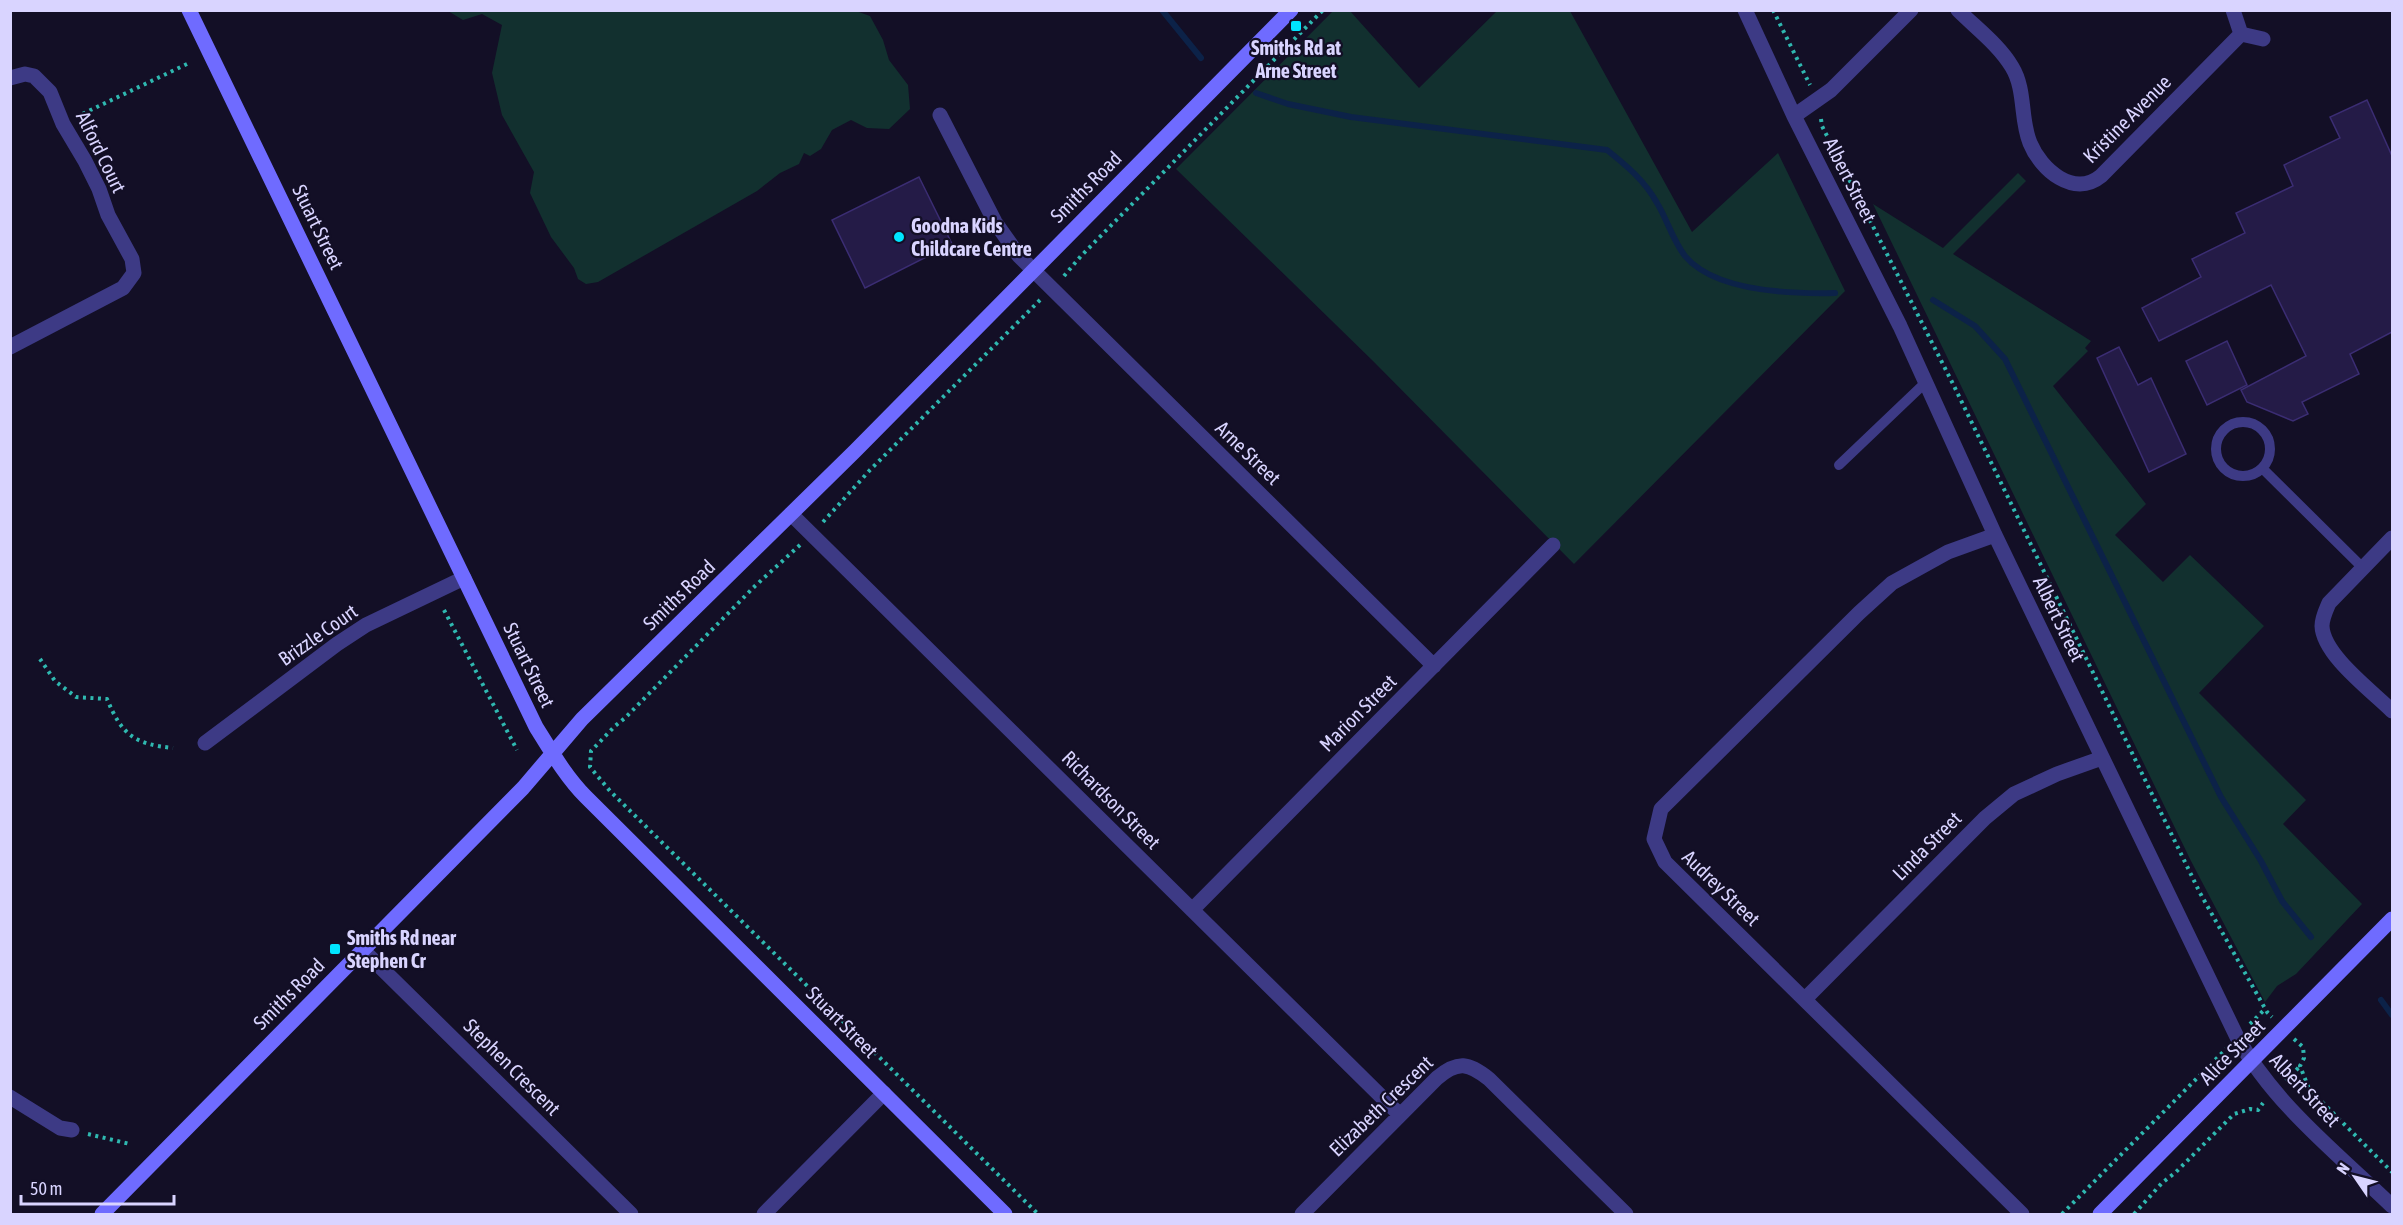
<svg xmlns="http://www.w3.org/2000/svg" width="2403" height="1225" font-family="'Asap Condensed',sans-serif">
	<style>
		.green { fill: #12302f }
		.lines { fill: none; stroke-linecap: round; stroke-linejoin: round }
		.stream { stroke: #0c2248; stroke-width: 6 }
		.building { fill: #241b47; stroke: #3b2d73; stroke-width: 1.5 }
		.path { stroke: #2fb8b0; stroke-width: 4; stroke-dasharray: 3 4.5; stroke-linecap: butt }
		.lane { stroke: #3d3a85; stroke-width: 10 }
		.street { stroke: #3d3a85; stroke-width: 15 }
		.secondary { stroke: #6f6bff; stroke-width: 15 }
		.poi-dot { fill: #00e5ff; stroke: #130f26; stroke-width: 2 }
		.labels { text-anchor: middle; stroke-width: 4.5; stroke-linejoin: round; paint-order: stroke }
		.poi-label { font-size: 20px; font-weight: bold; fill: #d9d4ff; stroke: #130f26; text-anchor: start }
		.street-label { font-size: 20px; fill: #d9d4ff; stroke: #130f26 }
	</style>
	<rect width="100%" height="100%" fill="#130f26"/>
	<path class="green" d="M448 11H856L870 16 883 40 889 60 908 85 910 109 889 129 867 128 851 120 832 130 821 149 810 156 804 153 799 164 780 173 757 191 598 282 586 284 578 279 574 268 551 237 530 193 534 172 502 115 492 73 502 25 482 14 463 20Z
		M1333 11H1350L1419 88 1497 11H1570L1692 232 1778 153 1845 291 1574 564 1373 361 1176 169Z
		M2018 173 2026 181 1953 254 2091 341 2085 348 2088 351 2053 386 2146 504 2115 535 2163 582 2190 555 2264 626 2199 693 2306 800 2283 824 2362 904 2296 974 2277 986 2265 1002 2191 861 1873 204 1943 248Z"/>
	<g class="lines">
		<path class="stream" d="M1162 10 1201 58
			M1256 93 1288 104 1351 117 1607 150C1627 166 1645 181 1657 203 1667 219 1673 241 1685 256 1715 292 1792 294 1835 293
			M1933 300 1975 326 2005 359 2221 797 2261 861 2282 901 2311 937
			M2381 1000 2392 1015"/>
	</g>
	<path class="building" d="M2367 100 2392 156V332L2350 354 2359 374 2302 402 2308 414 2293 421 2247 402 2241 390 2306 356 2271 285 2159 341 2142 308 2201 277 2192 259 2245 233 2236 213 2293 186 2284 165 2340 138 2330 117Z
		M919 177 952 244 865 288 832 220Z
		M2227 341 2247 385 2207 405 2186 361Z
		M2119 347 2138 385 2151 378 2186 454 2149 472 2097 358Z"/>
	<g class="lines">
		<path class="path" d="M1773 10 1810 85
			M76 117 187 64
			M1821 119 1822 126 1953 384 2200 893 2267 1012 2272 1017
			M1064 276 1081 256 1323 10
			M823 522 870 470 1040 300
			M800 545 755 586 625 718 615 726 591 751 590 767 610 791 1038 1214
			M444 610 517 750
			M40 659 55 681 76 697 107 699C122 735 134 744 173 748
			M2250 1024 2265 1009
			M2294 1039 2303 1047 2304 1058 2300 1066 2309 1089 2392 1172
			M2286 1081 2300 1066
			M88 1134 130 1144
			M2062 1214 2226 1049
			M2134 1214 2162 1183 2176 1172 2234 1114 2250 1109 2258 1110 2263 1103"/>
		<path class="lane" d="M2216 449a27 27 0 1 1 54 0a27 27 0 1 1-54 0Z
			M1839 465 1925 383
			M2262 468 2363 568"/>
		<path class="street" d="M1745 10 1794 116 1900 326 1995 535 2237 1037C2274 1104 2338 1154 2392 1206
			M1958 10C1976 28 1999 45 2012 67 2026 90 2020 119 2030 143 2041 170 2074 198 2101 176L2241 34 2263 39
			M2233 10 2241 34
			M10 78 25 74 34 76 50 92 63 124 85 161 99 189 108 215 132 259 134 273 123 288 10 347
			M940 115 995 222 1019 256 1434 666
			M1794 116 1831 90 1911 10
			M791 514 1400 1115
			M1995 535 1948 552 1892 583 1859 613 1661 809 1654 839 1665 862 2022 1214
			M2392 538 2329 603C2326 610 2322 618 2322 626 2323 655 2372 691 2392 711
			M205 743 337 644 366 625 464 578
			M1192 910 1553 545
			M363 950 631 1214
			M1805 999 1985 818 2014 794 2057 774 2102 758
			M10 1097 60 1128 72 1130
			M764 1214 884 1093
			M1302 1214 1437 1078C1458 1060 1469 1063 1489 1079L1626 1214"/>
		<path class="secondary" d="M189 10 536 727C551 751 566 777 586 797L1005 1214
			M102 1214 523 788 582 719 855 451 1291 10
			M2100 1214 2392 919"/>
	</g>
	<g class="poi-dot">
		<rect x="1290" y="20" width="12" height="12" rx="3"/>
		<circle cx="899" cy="237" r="6"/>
		<rect x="329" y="943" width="12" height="12" rx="3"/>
	</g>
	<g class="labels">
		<g class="poi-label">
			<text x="1296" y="55" text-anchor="middle">Smiths Rd at<tspan x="1296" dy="23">Arne Street</tspan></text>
			<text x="911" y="233">Goodna Kids<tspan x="911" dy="23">Childcare Centre</tspan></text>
			<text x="347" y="945">Smiths Rd near<tspan x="347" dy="23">Stephen Cr</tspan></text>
		</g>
		<g class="street-label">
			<text transform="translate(2127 119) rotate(-45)" y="7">Kristine Avenue</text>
			<text transform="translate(101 152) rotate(64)" y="7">Alford Court</text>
			<text transform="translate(1850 180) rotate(63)" y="7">Albert Street</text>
			<text transform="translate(1086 187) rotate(-45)" y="7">Smiths Road</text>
			<text transform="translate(318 227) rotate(64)" y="7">Stuart Street</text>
			<text transform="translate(1248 453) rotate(44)" y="7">Arne Street</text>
			<text transform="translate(679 595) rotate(-44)" y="7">Smiths Road</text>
			<text transform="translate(2059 619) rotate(64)" y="7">Albert Street</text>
			<text transform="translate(318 635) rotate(-35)" y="7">Brizzle Court</text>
			<text transform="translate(529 665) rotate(64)" y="7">Stuart Street</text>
			<text transform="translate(1358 713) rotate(-45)" y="7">Marion Street</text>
			<text transform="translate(1111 800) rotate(45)" y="7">Richardson Street</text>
			<text transform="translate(1927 846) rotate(-45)" y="7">Linda Street</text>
			<text transform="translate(1721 888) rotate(44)" y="7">Audrey Street</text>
			<text transform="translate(289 994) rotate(-45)" y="7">Smiths Road</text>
			<text transform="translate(842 1022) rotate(45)" y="7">Stuart Street</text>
			<text transform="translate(2232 1052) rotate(-45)" y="7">Alice Street</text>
			<text transform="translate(512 1067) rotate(45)" y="7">Stephen Crescent</text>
			<text transform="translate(2305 1090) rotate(47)" y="7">Albert Street</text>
			<text transform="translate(1381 1106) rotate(-44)" y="7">Elizabeth Crescent</text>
		</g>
	</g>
	<rect width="2403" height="1225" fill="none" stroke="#d9d4ff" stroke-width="24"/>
	<g transform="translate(2355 1177) rotate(305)" stroke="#130f26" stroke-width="4.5" paint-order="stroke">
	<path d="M0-4.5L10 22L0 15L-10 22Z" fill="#d9d4ff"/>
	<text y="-9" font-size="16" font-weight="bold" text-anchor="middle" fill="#d9d4ff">N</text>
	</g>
	<path d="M21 1195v9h153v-9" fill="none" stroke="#d9d4ff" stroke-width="3"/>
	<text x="30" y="1195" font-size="18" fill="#d9d4ff" stroke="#130f26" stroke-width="4.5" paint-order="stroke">50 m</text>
</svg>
